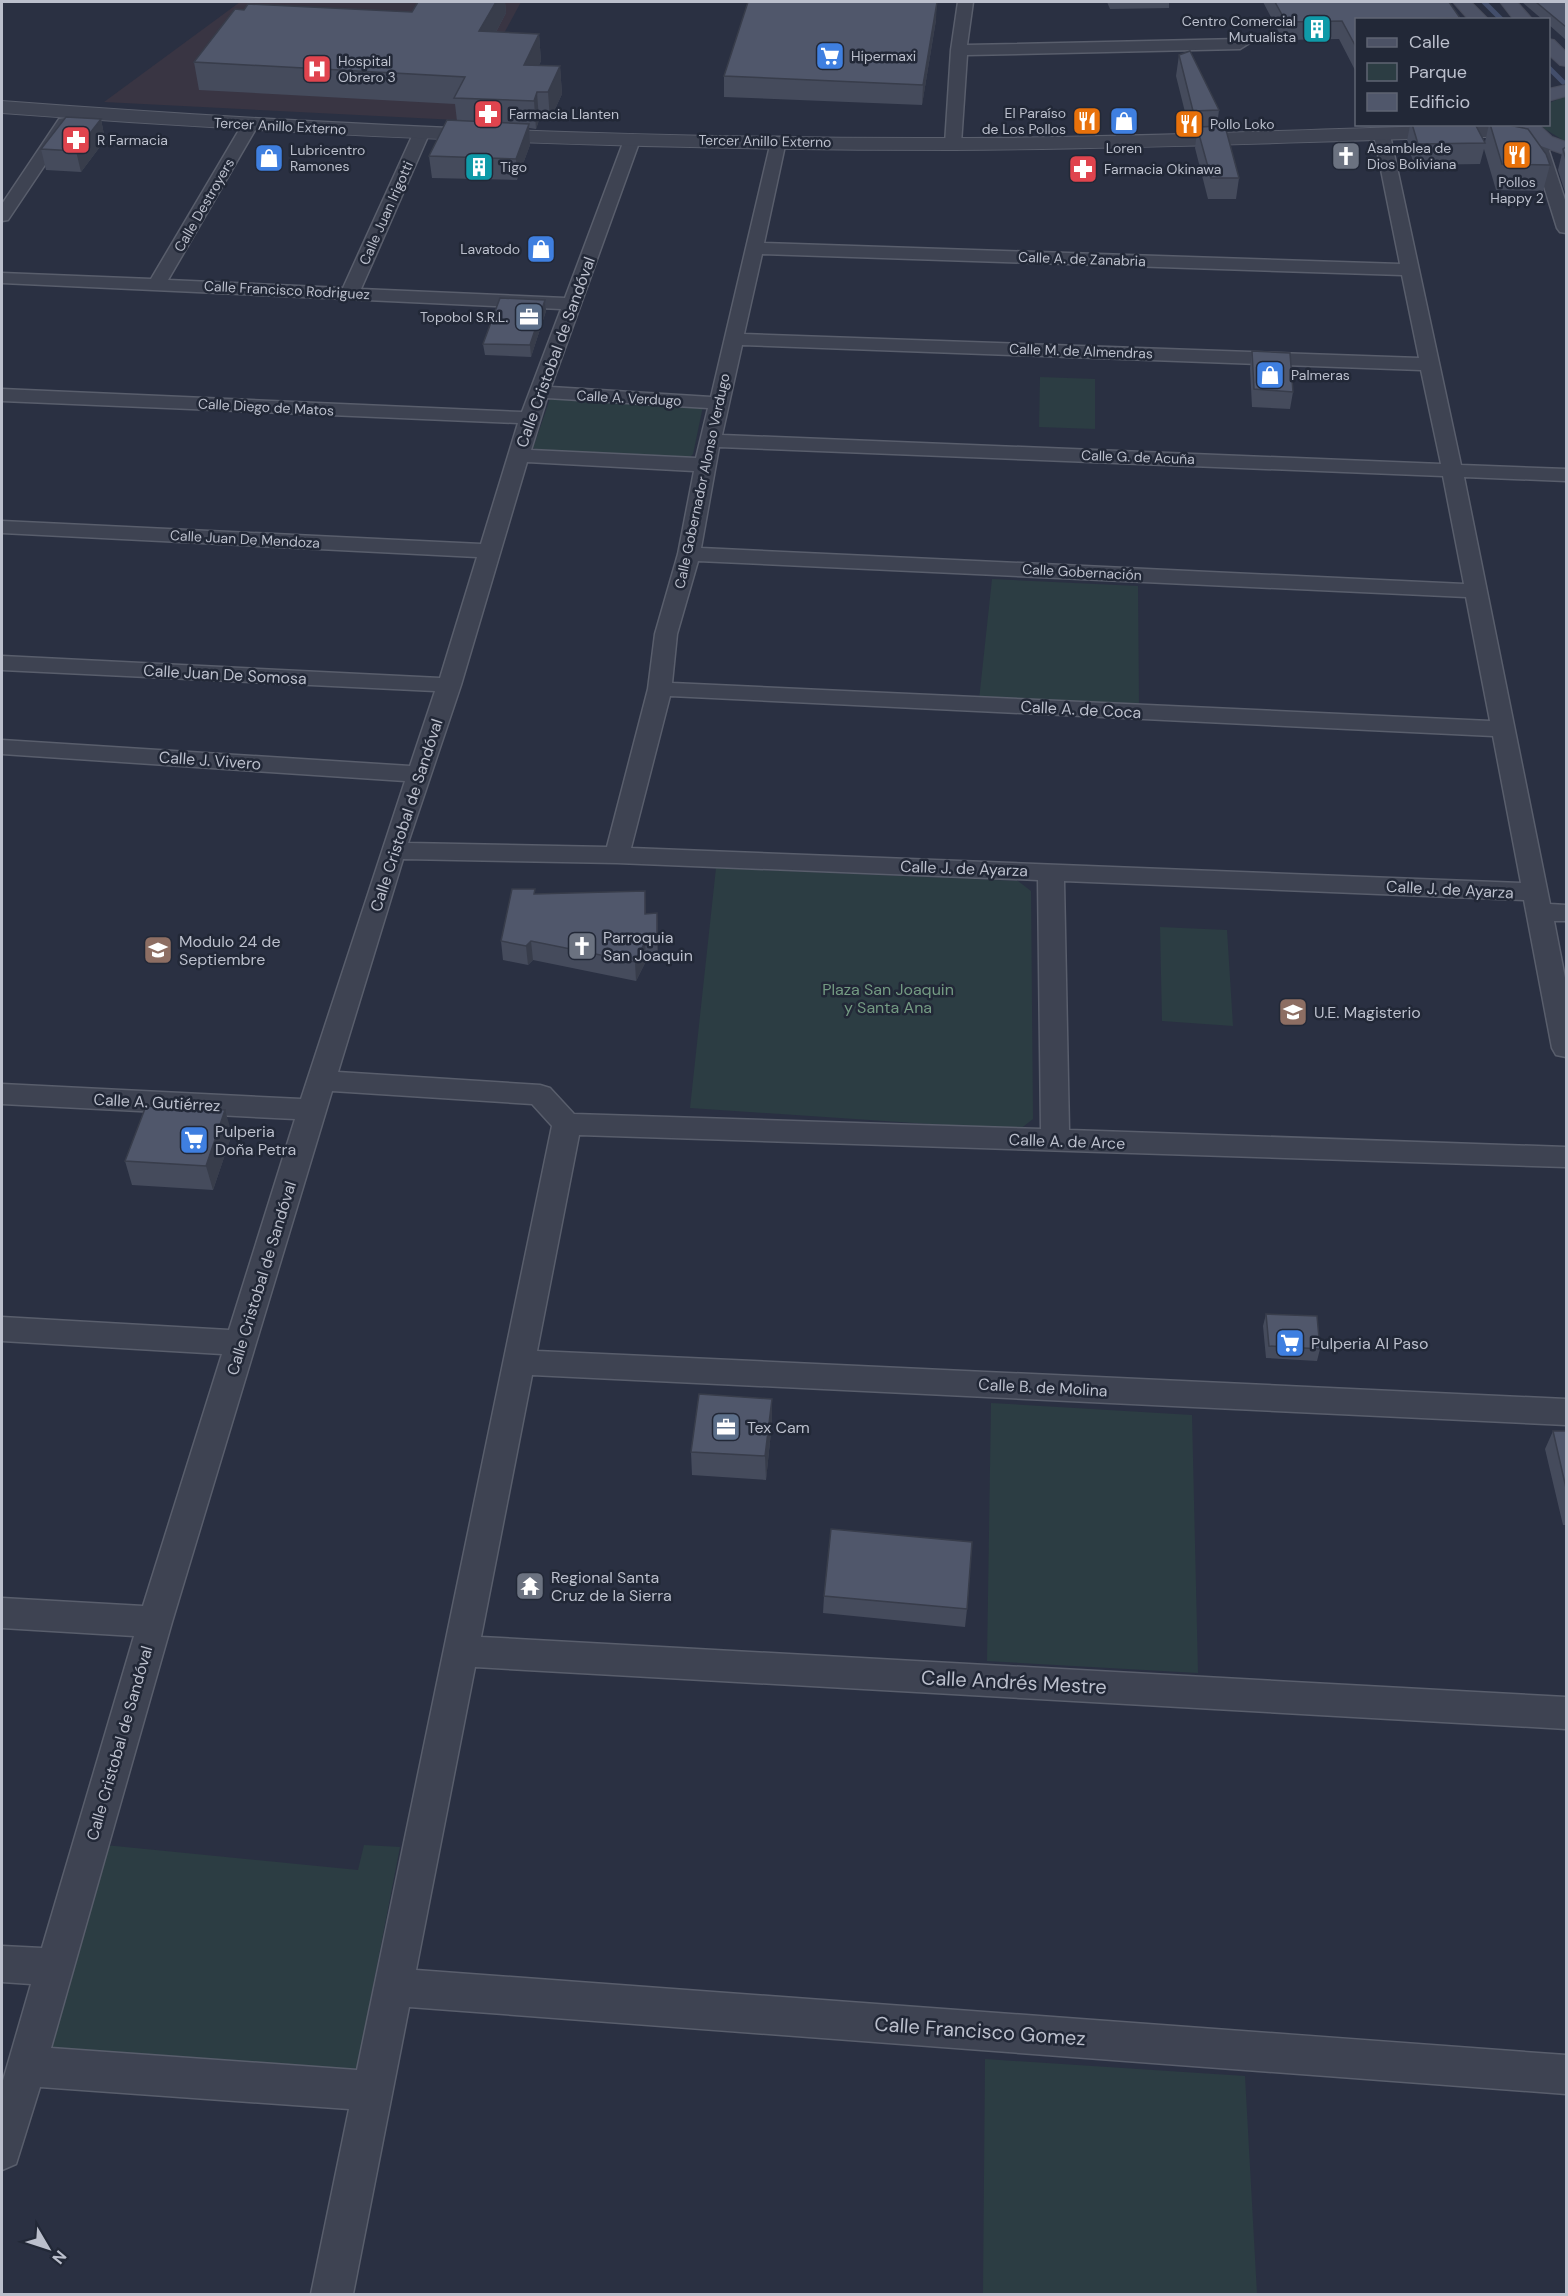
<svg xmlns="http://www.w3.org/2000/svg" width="1568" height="2296" font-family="'DM Sans',sans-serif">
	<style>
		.medical { fill: #393543 }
		.green { fill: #2c3d43 }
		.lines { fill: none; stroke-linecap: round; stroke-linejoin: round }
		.stream { stroke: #434e6b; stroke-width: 5 }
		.minor-casing { stroke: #595e6c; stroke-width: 3 }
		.tertiary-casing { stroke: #595e6c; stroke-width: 2 }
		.secondary-casing { stroke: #484c5b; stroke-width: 2 }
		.minor { fill: #3e4352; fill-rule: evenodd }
		.tertiary { fill: #3e4352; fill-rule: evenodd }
		.secondary { fill: #4c5265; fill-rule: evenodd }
		.wall { fill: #454b5c }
		.shaded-wall { fill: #383d4b }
		.building { fill: #50576b; stroke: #383d4b; stroke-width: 1.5 }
		.labels { text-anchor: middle; stroke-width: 5; stroke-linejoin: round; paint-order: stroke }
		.far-poi-label { font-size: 14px; fill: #bbbfcc; stroke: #222837; text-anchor: start }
		.far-street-label { font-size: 14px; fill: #bbbfcc; stroke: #222837 }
		.street-label { font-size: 16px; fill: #bbbfcc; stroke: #222837 }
		.poi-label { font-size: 16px; fill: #bbbfcc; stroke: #222837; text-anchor: start }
		.park-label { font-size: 16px; fill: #749b83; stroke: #222837 }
		.near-street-label { font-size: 20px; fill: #bbbfcc; stroke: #222837 }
	</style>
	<rect width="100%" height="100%" fill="#2a3042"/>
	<path class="medical" d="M240 2H521L457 120 104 102Z"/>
	<path class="green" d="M1566 96V142L1545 129 1541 125 1548 124 1549 103Z
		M1040 377 1095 379V429L1039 427Z
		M551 396 703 406 693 454 689 458 539 451 533 448Z
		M992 579 1138 586 1139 707 979 700Z
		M716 868 1018 881 1031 891 1033 1119 1019 1130 690 1108Z
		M1160 927 1227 930 1233 1026 1162 1021Z
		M991 1403 1192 1415 1198 1673 987 1661Z
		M105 1845 358 1870 364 1845 400 1847 356 2074 46 2053Z
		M985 2059 1245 2076 1257 2294H983Z"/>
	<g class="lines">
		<path class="stream" d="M1484 2 1502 20
			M1548 67 1563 82"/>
		<g class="minor-casing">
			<path id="minor" d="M958 2H973L967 45 1240 39 1248 44 1240 49 967 55 961 144 953 149 945 144 951 50Z
				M65 118 73 123 8 220 2 221V204L59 119Z
				M250 120 258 125 168 280 343 288 413 134 421 129 429 134 361 289 565 298 624 140 632 135 638 136 640 140 551 387 711 397 772 137H784L786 141 764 243 1400 264 1374 135 1382 130 1390 135 1461 465 1566 469V481L1464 477 1550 904 1566 905V921H1554L1566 983V1057L1556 1055 1552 1048 1524 900 1064 881 1069 1130 1566 1147V1167L579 1135 537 1351 1566 1399V1425L532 1375 481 1637 1566 1697V1729L475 1667 416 1970 1566 2055V2094L409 2007 353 2294H311L349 2109 40 2087 16 2164 2 2170V2084L31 1984 2 1982V1946L42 1948 134 1636 2 1628V1598L143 1606 222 1354 2 1341V1317L229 1330 295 1119 2 1104V1084L301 1099 405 781 2 754V740L410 766 435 691 2 670V656L440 678 477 557 2 533V521L481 544 518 423 2 401V389L522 412 561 309 2 283V273L151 279 242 125ZM762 254 1402 275 1419 358 744 334ZM742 345 1421 370 1441 464 722 435ZM547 398 708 408 696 458 531 450ZM719 447 1443 476 1464 584 701 548ZM527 462 694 471 678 554 655 634 648 689 607 847 408 843 461 685ZM698 561 1466 597 1490 721 672 683 677 634ZM670 696 1493 736 1521 883 631 848ZM403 859 617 863 1038 880 1041 1129 574 1114 550 1088 540 1085 338 1072ZM332 1091 532 1104 552 1126 357 2070 51 2048 172 1622Z
				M1545 136 1553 141 1549 151 1566 203V233L1560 232 1557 228 1533 151 1539 137Z"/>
		</g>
		<g class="tertiary-casing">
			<path id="tertiary" d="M2 101C319 125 636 139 953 138 1141 138 1329 128 1517 124L1537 126 1540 130 1537 134 1530 136C1338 140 1146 149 954 150 636 150 319 137 2 113Z"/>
		</g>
		<g class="secondary-casing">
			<path id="secondary" d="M1453 2H1471L1489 20H1469Z
				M1500 2H1517L1533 20H1514Z
				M1548 39 1554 40 1566 52V66L1560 65 1548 54Z
				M1566 85V96L1548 101V89Z
				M1517 124H1538L1552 137 1566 142V155L1538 145Z"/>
		</g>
		<use href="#minor" class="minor"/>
		<use href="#tertiary" class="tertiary"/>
		<use href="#secondary" class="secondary"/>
	</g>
	<path class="wall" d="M418 2H505L506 13 496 32 539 34 541 61 539 65 560 66 562 94 550 120H539L536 129 529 128 530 145 517 180 432 178 429 156 457 121 455 104 199 90 194 62 412 12Z
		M1107 2H1169V8L1110 9Z
		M1263 2H1449L1460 18V20H1356V72L1339 39 1283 40Z
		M1522 2H1566V40L1548 24V20H1543Z
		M936 20 922 105 724 97V76Z
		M1179 55 1219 110 1217 126 1239 178 1236 199H1208L1195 148 1197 131 1190 132 1176 76Z
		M101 119 105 140 81 172 46 170 41 149Z
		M1402 124H1475L1485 142 1489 124H1503L1550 165 1543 191 1496 190 1484 149 1480 164 1414 165 1407 141 1410 125Z
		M1566 147V192H1565L1558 170 1563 149Z
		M545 300 546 311 531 357 485 355 483 344Z
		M1252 351 1293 392 1290 409 1252 407 1250 368Z
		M535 889V894L646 914 657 913 658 932V961H646L636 981 533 960 528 965 503 960 501 941Z
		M232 1134 213 1190 132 1185 125 1161Z
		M1266 1314 1320 1349 1317 1361 1266 1358 1263 1326Z
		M772 1422 766 1480 692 1475 691 1452Z
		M1553 1431H1566V1525H1563L1545 1449Z
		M824 1596 967 1609 965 1627 823 1613Z"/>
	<path class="shaded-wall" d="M496 2H505L506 13 482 58 479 31Z
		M937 2 936 20 922 105 923 85Z
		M539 34 541 61 526 92 524 65Z
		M560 66 562 94 550 120 548 92Z
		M537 92 539 120 536 129 534 101Z
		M101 119 105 140 81 172 76 151Z
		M529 124 530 145 517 180 516 159Z
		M545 300 546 311 531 357 530 345Z
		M645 891 646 910V932L645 914Z
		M657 913 658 932V961L657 942Z
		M531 941 533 960 528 965 526 946Z
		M645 942 646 961 636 981 635 962Z
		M225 1110 232 1134 213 1190 206 1166Z
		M772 1399V1422L766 1480 765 1456Z"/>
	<path class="building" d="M418 2H496L479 31 539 34 524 65 560 66 548 92H537L534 101 454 98 465 77 194 62 235 9 244 10 248 4 412 12Z
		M748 2H937L923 85 724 76Z
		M1275 2H1449L1460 18 1411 19 1412 20H1356V47L1342 21 1286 22Z
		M1536 2H1566V27Z
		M1190 51 1219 110 1193 111 1179 55Z
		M66 117 101 119 76 151 41 149Z
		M447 120 529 124 516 159 429 156Z
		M1412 124H1475L1485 143 1418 144Z
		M1490 124H1503L1528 129 1546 154 1550 165 1502 164Z
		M1225 126 1239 178H1211L1197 127Z
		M1566 147V160L1563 149Z
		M500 298 545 300 530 345 483 344Z
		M1252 351 1290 353 1293 392 1254 389Z
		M512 889H535L534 894 645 891V914L657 913V942H645L635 962 531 941 526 946 501 941Z
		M146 1106 225 1110 206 1166 125 1161Z
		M1266 1314 1317 1316 1320 1349 1269 1346Z
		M699 1394 772 1399 765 1456 691 1452Z
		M1553 1431H1566V1488Z
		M831 1529 972 1542 967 1609 824 1596Z"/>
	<defs>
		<g id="building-square" transform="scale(1.5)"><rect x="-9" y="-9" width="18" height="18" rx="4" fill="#0f9aa8" stroke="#222837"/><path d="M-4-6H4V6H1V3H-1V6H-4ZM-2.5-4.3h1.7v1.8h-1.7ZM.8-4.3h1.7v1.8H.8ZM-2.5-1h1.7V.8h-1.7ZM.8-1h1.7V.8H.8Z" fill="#fff"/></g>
		<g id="supermarket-square" transform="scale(1.5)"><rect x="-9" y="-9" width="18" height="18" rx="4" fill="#3f7fe0" stroke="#222837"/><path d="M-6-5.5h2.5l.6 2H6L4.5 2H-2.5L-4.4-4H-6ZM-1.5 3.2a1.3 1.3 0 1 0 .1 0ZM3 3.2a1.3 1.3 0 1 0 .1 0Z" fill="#fff"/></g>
		<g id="hospital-square" transform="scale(1.5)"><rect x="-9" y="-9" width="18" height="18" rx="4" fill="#e0444e" stroke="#222837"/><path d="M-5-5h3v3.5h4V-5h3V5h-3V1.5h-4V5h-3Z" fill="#fff"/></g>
		<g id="pharmacy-square" transform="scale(1.5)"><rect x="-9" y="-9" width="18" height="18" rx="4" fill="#e0444e" stroke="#222837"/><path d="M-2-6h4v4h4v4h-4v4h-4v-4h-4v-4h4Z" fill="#fff"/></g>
		<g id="restaurant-square" transform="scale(1.5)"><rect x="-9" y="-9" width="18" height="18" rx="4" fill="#e8710a" stroke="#222837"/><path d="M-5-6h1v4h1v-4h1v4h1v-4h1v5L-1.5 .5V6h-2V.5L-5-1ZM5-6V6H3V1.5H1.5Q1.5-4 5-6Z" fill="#fff"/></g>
		<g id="shop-square" transform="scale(1.5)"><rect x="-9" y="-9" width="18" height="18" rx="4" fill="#3f7fe0" stroke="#222837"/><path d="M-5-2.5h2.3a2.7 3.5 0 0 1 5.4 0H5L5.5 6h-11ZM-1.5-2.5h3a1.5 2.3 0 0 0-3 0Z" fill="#fff"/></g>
		<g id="church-square" transform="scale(1.5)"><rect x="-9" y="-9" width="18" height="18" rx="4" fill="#6b7280" stroke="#222837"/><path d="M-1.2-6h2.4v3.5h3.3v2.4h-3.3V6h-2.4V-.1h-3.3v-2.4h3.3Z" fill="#fff"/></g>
		<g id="office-square" transform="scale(1.5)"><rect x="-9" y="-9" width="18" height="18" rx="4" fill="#5c6f8a" stroke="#222837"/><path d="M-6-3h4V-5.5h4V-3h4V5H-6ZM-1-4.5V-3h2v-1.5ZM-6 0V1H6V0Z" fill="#fff"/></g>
		<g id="school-square" transform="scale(1.5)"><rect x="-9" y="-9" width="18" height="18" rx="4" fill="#8d6e63" stroke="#222837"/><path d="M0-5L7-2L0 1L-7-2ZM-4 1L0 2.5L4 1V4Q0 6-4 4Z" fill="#fff"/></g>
		<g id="temple-square" transform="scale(1.5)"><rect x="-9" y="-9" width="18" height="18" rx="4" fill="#6b7280" stroke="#222837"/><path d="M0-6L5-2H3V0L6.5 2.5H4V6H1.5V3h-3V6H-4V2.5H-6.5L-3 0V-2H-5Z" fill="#fff"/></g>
	</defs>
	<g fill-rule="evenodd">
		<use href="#building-square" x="1317" y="29"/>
		<use href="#supermarket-square" x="830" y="56"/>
		<use href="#hospital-square" x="317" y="69"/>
		<use href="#pharmacy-square" x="488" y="114"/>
		<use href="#restaurant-square" x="1087" y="121"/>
		<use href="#shop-square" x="1124" y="121"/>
		<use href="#restaurant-square" x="1189" y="124"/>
		<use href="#pharmacy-square" x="76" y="140"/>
		<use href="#restaurant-square" x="1517" y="155"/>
		<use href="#church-square" x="1346" y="156"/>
		<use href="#shop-square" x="269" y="158"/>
		<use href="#building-square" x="479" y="167"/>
		<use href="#pharmacy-square" x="1083" y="169"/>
		<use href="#shop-square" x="541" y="249"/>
		<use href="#office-square" x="529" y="317"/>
		<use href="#shop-square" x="1270" y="375"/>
		<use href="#church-square" x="582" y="946"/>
		<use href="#school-square" x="158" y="950"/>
		<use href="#school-square" x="1293" y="1012"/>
		<use href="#supermarket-square" x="194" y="1140"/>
		<use href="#supermarket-square" x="1290" y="1343"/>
		<use href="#office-square" x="726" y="1427"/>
		<use href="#temple-square" x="530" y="1586"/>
	</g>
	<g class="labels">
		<g class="far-poi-label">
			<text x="1296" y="26" text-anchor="end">Centro Comercial<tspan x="1296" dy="16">Mutualista</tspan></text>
			<text x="851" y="61">Hipermaxi</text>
			<text x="338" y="66">Hospital<tspan x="338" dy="16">Obrero 3</tspan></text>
			<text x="1066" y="118" text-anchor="end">El Paraíso<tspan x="1066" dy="16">de Los Pollos</tspan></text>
			<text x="509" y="119">Farmacia Llanten</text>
			<text x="1210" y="129">Pollo Loko</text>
			<text x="97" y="145">R Farmacia</text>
			<text x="1124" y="153" text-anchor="middle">Loren</text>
			<text x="1367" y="153">Asamblea de<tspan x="1367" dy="16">Dios Boliviana</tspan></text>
			<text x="290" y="155">Lubricentro<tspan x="290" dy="16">Ramones</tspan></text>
			<text x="500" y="172">Tigo</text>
			<text x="1104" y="174">Farmacia Okinawa</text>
			<text x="1517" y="187" text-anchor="middle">Pollos<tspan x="1517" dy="16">Happy 2</tspan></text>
			<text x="520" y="254" text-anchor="end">Lavatodo</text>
			<text x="508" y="322" text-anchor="end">Topobol S.R.L.</text>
			<text x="1291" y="380">Palmeras</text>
		</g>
		<g class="far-street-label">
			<text transform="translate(280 126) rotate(3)" y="5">Tercer Anillo Externo</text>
			<text transform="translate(765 141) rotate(1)" y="5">Tercer Anillo Externo</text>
			<text transform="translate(204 205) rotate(-60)" y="5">Calle Destroyers</text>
			<text transform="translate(386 213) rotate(-66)" y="5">Calle Juan Irigotti</text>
			<text transform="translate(1082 259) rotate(2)" y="5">Calle A. de Zanabria</text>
			<text transform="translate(287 290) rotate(3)" y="5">Calle Francisco Rodriguez</text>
			<text transform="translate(1081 351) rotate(2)" y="5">Calle M. de Almendras</text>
			<text transform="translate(629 398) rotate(3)" y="5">Calle A. Verdugo</text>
			<text transform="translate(266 407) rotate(3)" y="5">Calle Diego de Matos</text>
			<text transform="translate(1138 457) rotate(2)" y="5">Calle G. de Acuña</text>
			<text transform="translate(702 481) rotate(-78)" y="5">Calle Gobernador Alonso Verdugo</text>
			<text transform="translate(245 539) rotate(3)" y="5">Calle Juan De Mendoza</text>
			<text transform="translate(1082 572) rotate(3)" y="5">Calle Gobernación</text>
		</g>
		<g class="street-label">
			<text transform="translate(555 352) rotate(-70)" y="6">Calle Cristobal de Sandóval</text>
			<text transform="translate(225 674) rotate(3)" y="6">Calle Juan De Somosa</text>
			<text transform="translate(1081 709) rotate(3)" y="6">Calle A. de Coca</text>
			<text transform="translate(210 760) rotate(4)" y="6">Calle J. Vivero</text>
			<text transform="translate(406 815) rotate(-72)" y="6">Calle Cristobal de Sandóval</text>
			<text transform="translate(964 868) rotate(2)" y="6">Calle J. de Ayarza</text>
			<text transform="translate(1450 889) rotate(3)" y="6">Calle J. de Ayarza</text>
			<text transform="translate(157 1102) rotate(3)" y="6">Calle A. Gutiérrez</text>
			<text transform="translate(1067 1141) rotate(2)" y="6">Calle A. de Arce</text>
			<text transform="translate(261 1278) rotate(-73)" y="6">Calle Cristobal de Sandóval</text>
			<text transform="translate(1043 1387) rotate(3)" y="6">Calle B. de Molina</text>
			<text transform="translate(119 1743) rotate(-74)" y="6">Calle Cristobal de Sandóval</text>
		</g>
		<g class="poi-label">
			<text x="603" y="943">Parroquia<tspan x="603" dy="18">San Joaquin</tspan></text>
			<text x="179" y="947">Modulo 24 de<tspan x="179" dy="18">Septiembre</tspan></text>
			<text x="1314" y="1018">U.E. Magisterio</text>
			<text x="215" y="1137">Pulperia<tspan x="215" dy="18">Doña Petra</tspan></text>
			<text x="1311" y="1349">Pulperia Al Paso</text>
			<text x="747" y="1433">Tex Cam</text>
			<text x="551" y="1583">Regional Santa<tspan x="551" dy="18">Cruz de la Sierra</tspan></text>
		</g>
		<g class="park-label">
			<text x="888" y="995">Plaza San Joaquin<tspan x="888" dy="18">y Santa Ana</tspan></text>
		</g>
		<g class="near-street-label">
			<text transform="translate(1014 1682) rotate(3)" y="7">Calle Andrés Mestre</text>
			<text transform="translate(980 2031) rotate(4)" y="7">Calle Francisco Gomez</text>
		</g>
	</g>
	<rect width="1568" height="2296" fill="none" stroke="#bbbfcc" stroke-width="6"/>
	<rect x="1355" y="18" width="195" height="108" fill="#222837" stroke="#5f6473" stroke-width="1.5"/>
	<rect x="1367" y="38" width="30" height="9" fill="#4c5265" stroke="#5f6473" stroke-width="1.5"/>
	<text x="1409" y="48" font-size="18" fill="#bbbfcc">Calle</text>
	<rect x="1367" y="63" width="30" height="18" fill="#2c3d43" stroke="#5f6473" stroke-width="1.5"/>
	<text x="1409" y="78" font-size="18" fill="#bbbfcc">Parque</text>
	<rect x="1367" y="93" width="30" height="18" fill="#50576b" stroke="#5f6473" stroke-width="1.5"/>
	<text x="1409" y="108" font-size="18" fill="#bbbfcc">Edificio</text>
	<g transform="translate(48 2248) rotate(129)" stroke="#222837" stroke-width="4.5" paint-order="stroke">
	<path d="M0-4.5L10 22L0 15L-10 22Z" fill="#bbbfcc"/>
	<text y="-9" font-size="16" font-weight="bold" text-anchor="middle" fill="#bbbfcc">N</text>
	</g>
</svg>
